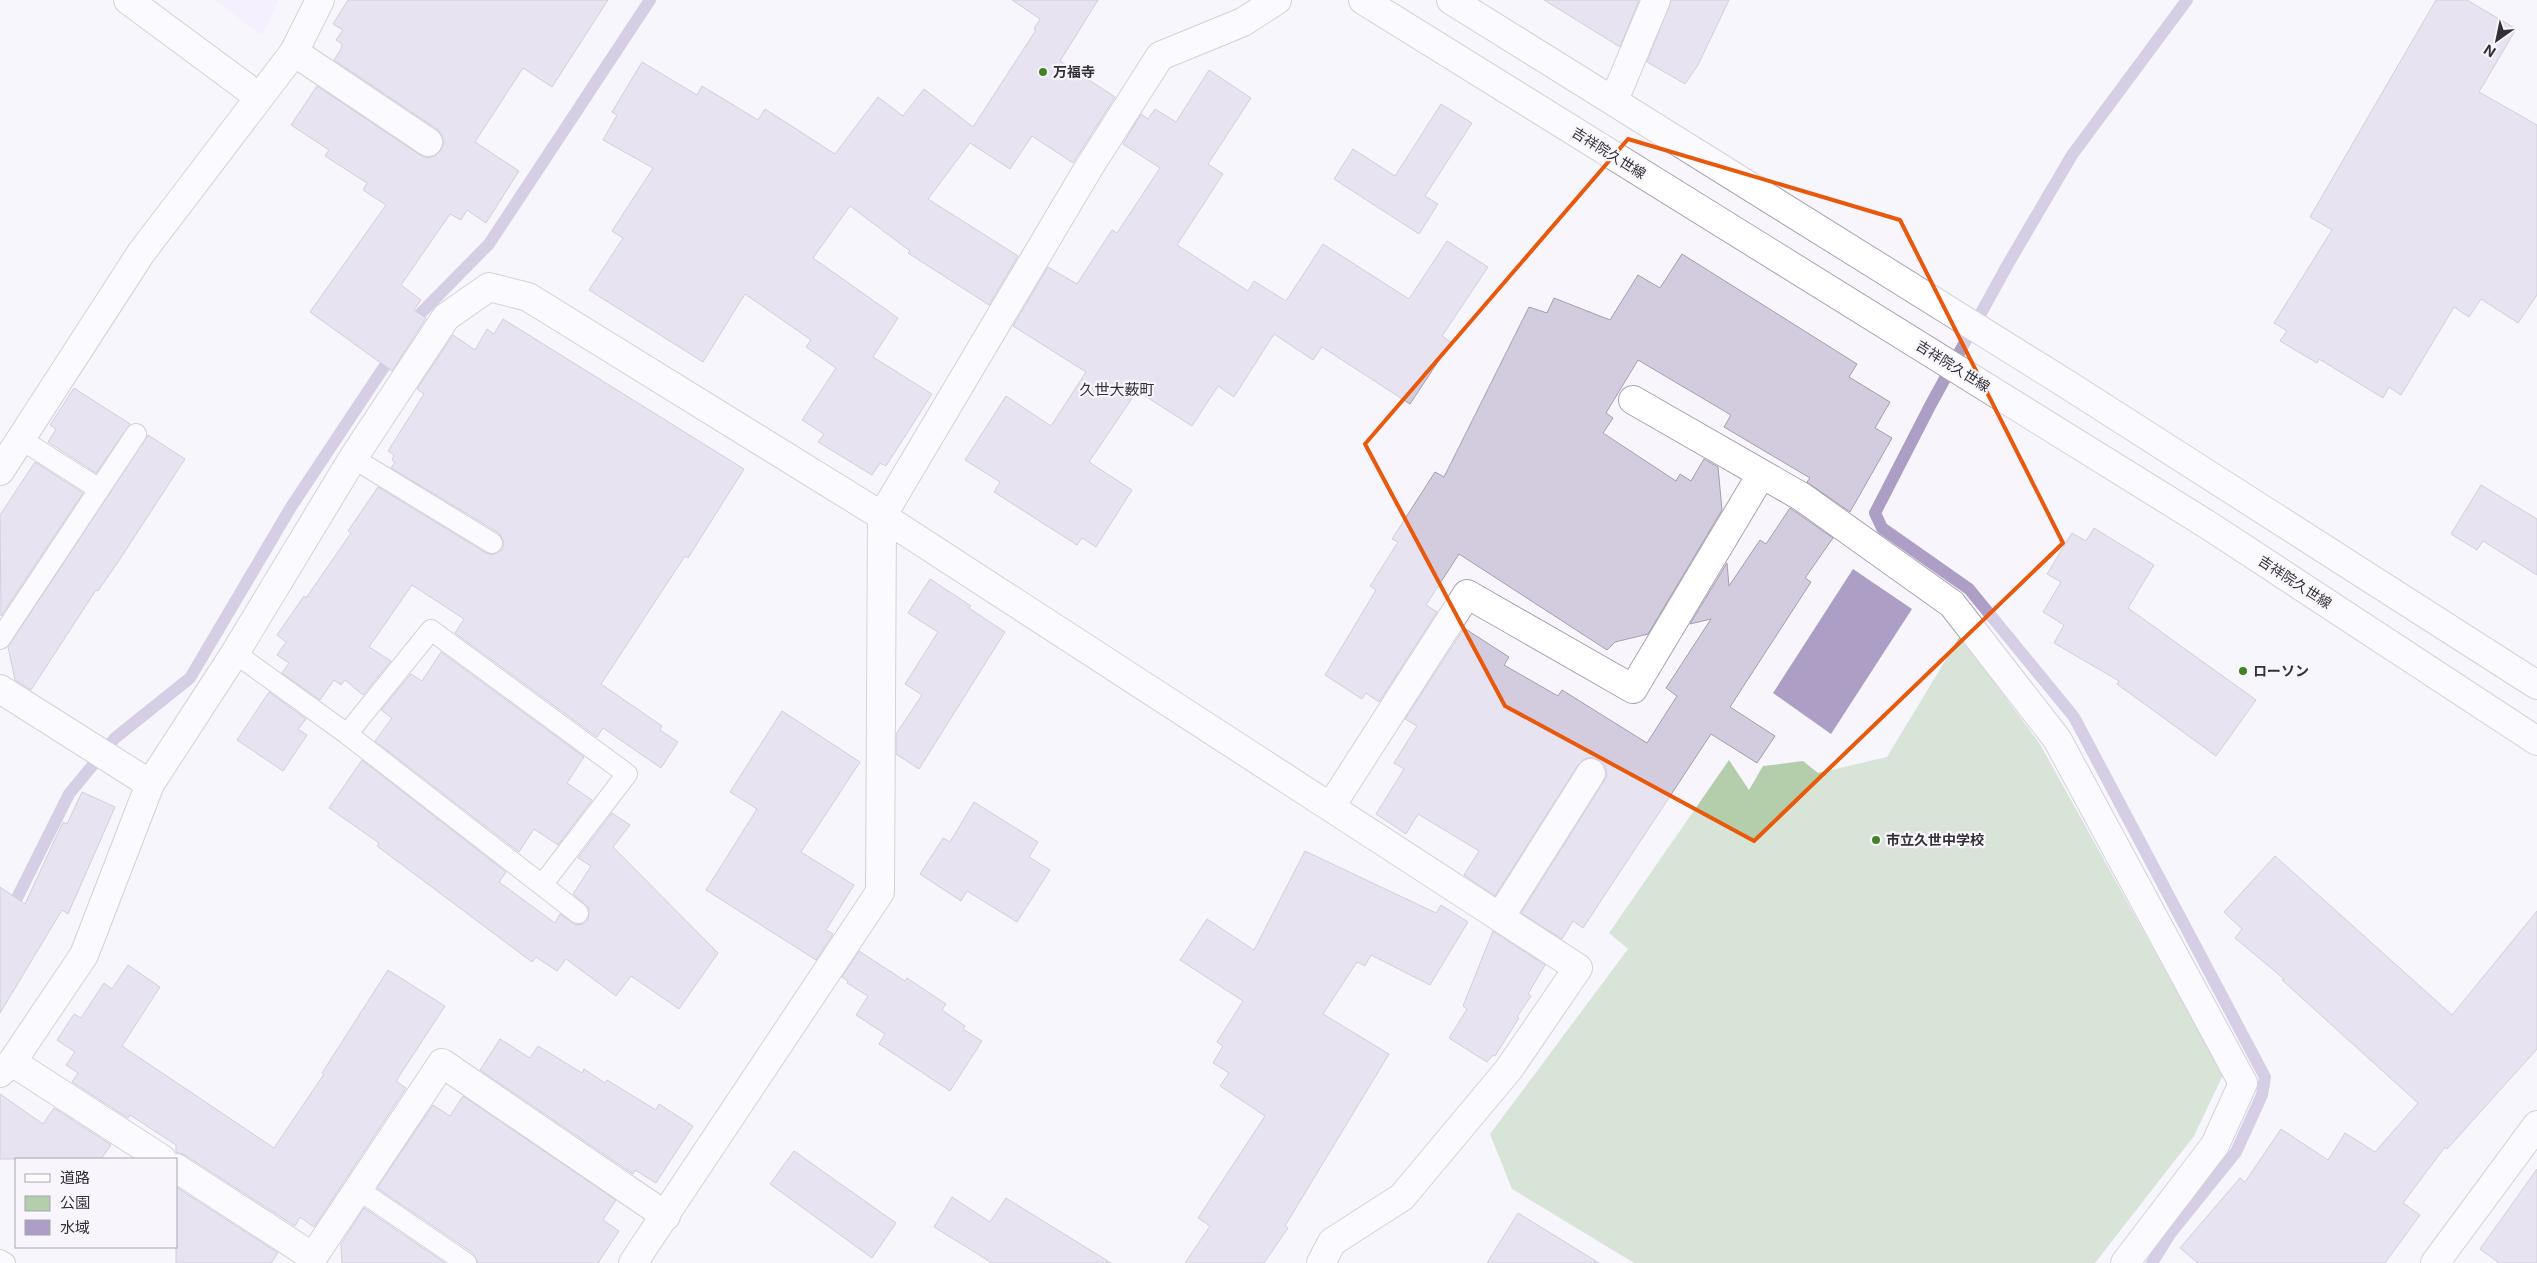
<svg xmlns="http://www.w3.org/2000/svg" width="2537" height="1263" font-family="Inter,'Noto Sans JP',sans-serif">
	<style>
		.built { fill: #f0e9fd }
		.green { fill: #b4ceab }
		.water { fill: #ad9ec6 }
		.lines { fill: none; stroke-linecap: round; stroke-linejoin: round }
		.stream { stroke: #ad9ec6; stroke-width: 12 }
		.building { fill: #d3ccdf; stroke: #a49eaf }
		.lane-casing { stroke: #a9a3b5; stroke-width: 22 }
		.street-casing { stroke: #a9a3b5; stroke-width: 30 }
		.secondary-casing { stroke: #a9a3b5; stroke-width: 30 }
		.lane { stroke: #fff; stroke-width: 20 }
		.street { stroke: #fff; stroke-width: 28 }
		.secondary { stroke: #fff; stroke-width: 28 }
		.marked { fill: none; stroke: #e8590c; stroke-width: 4; stroke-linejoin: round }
		.poi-dot { fill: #428325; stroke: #f8f5fd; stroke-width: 2 }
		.labels { text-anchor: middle; stroke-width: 4.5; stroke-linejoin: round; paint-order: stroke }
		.poi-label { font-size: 14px; font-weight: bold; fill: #333037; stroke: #f8f5fd; text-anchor: start }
		.street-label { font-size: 14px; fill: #333037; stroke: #f8f5fd }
		.neighbourhood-label { font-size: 15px; fill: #333037; stroke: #f8f5fd }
	</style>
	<rect width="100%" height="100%" fill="#f8f5fd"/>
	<path class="built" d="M214 0H279L262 35Z"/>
	<path class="green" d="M1960 636 2040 744 2223 1075 2194 1136 2095 1263H1634L1512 1189 1490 1134 1628 949 1609 933 1729 760 1749 790 1763 766 1803 761 1818 773 1887 757Z"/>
	<path class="water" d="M1853 569 1912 609 1831 734 1773 693Z"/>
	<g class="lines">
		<path class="stream" d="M410 327 417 317 489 244 650 0
			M0 932 69 794 115 738 190 678 291 507 394 352
			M2152 1263 2170 1234 2236 1152 2262 1095 2265 1077 2074 717 1969 589 1882 528 1875 513 1931 404 2008 264 2072 155 2187 0"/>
	</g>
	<path class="building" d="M348 0H608L552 87 523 68 475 142 519 171 486 223 467 210 461 220 450 214 401 285 421 300 414 310 426 318 392 371 310 312 386 205 363 190 367 183 325 156 329 150 291 125 317 86 420 155 427 158 435 156 441 150 444 143 442 135 437 129 334 60 341 49 342 44 336 40 343 30 333 24Z
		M1012 0H1098L1060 61 1115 97 1073 163 1032 136 1010 169 970 143 928 199 1018 256 989 305 908 253 910 251 850 206 813 258 898 318 873 357 932 394 886 466 880 463 872 475 818 442 824 434 802 420 836 368 806 347 811 340 745 294 703 362 589 290 623 238 612 231 653 168 603 140 617 115 612 112 642 62 697 95 702 86 758 120 765 109 835 154 878 97 903 116 924 89 973 127 1036 30 1034 29 1040 19Z
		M1544 0H1639L1620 47Z
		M1671 0H1729L1698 65 1685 84 1647 62Z
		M2436 0H2467L2516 29 2479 92 2537 125V295L2518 323 2481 299 2469 317 2454 307 2401 395 2389 387 2383 398 2319 359 2317 363 2280 341 2287 331 2274 323 2332 230 2310 217Z
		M1209 70 1251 98 1208 164 1223 174 1177 245 1248 291 1254 281 1286 301 1323 244 1409 299 1447 241 1488 267 1442 336 1451 342 1410 404 1322 347 1313 360 1274 334 1234 397 1218 386 1192 426 1137 391 1089 462 1132 490 1096 547 1082 538 1077 545 994 492 1000 482 965 460 1006 396 1051 426 1086 372 1013 326 1048 267 1077 284 1112 230 1117 233 1160 168 1123 144 1141 114 1148 119 1155 109 1176 122Z
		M1441 104 1472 123 1425 196 1438 204 1419 234 1334 179 1353 149 1395 176Z
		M1682 254 1857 364 1849 377 1890 402 1875 428 1892 438 1850 512 1807 482 1810 478 1724 427 1731 415 1638 360 1606 413 1613 418 1603 433 1676 481 1680 474 1691 481 1704 459 1718 467 1722 510 1648 634 1615 642 1607 650 1459 554 1426 605 1437 612 1379 702 1366 693 1362 699 1325 675 1376 590 1370 586 1398 542 1392 539 1435 472 1444 477 1529 307 1547 313 1554 298 1610 320 1638 275 1660 288Z
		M503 319 744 469 688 558 685 556 601 684 662 726 660 730 678 742 661 768 603 728 597 737 455 633 464 619 412 585 369 647 391 661 363 695 345 680 341 685 334 680 320 700 282 673 289 663 277 655 286 642 277 635 304 596 306 598 351 533 348 531 378 487 486 553 492 555 502 550 504 543 499 533 391 468 395 462 392 460 394 455 388 451 424 394 417 389 453 335 475 350 487 329 494 334Z
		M74 388 130 424 96 473 48 442 56 429 50 425Z
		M148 435 185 459 120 559 98 591 96 590 31 690 15 680 8 647Z
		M35 462 83 493 1 616 0 515Z
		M2481 485 2537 519V575L2483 541 2477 550 2451 534Z
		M1790 508 1833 538 1805 578 1811 582 1730 707 1775 736 1757 763 1711 734 1583 928 1573 921 1562 939 1521 913 1604 781 1607 774 1605 766 1599 760 1592 757 1584 759 1578 765 1495 896 1464 875 1479 851 1418 814 1406 834 1376 814 1404 769 1394 763 1417 726 1405 719 1464 628 1509 657 1504 665 1558 696 1562 690 1647 743 1677 696 1666 688 1711 619 1690 624 1727 563 1729 586 1760 540 1766 544Z
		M2094 528 2154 565 2128 608 2256 700 2216 756 2117 684 2119 681 2054 643 2064 625 2043 612 2061 582 2047 574 2072 533 2086 541Z
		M930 579 971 606 969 608 1005 632 919 769 896 754V734L922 695 905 684 938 632 908 613Z
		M441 652 584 757 567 783 592 800 558 845 534 829 519 852 375 741 392 718 381 710 411 674 422 681Z
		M269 692 306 719 298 729 307 735 283 771 237 740Z
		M782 711 860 762 801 852 854 885 826 930 833 934 816 960 706 890 757 809 730 792Z
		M362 760 506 872 499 882 555 923 560 914 576 925 583 924 588 920 589 908 573 894 591 866 578 858 612 813 630 825 613 847 718 953 679 1009 631 976 616 996 566 959 557 971 536 957 532 962 377 846 379 843 329 808Z
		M82 792 115 807 68 914 62 910 0 1013V887L25 904 63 822 67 824Z
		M974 802 1038 842 1029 857 1050 870 1017 922 967 891 961 901 920 874 943 838 950 842Z
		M1305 851 1436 913 1441 905 1468 922 1430 985 1371 955 1365 966 1357 962 1323 1014 1389 1054 1285 1226 1288 1228 1264 1263H1185L1210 1226 1198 1218 1265 1116 1220 1086 1229 1073 1213 1063 1223 1046 1217 1042 1243 1001 1180 960 1207 919 1254 950Z
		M2275 856 2452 1015 2537 911V1049L2447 1149 2445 1147 2403 1203 2420 1215 2385 1263H2198L2180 1248 2240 1178 2245 1182 2281 1129 2328 1160 2345 1133 2375 1152 2418 1103 2282 980 2284 979 2235 938 2242 929 2224 912Z
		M1493 931 1545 965 1528 994 1531 996 1517 1017 1519 1018 1495 1056 1493 1055 1487 1062 1449 1038 1467 1009 1463 1006Z
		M859 951 905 981 907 978 946 1004 942 1010 965 1026 963 1029 982 1041 950 1091 879 1044 885 1034 856 1015 868 996 847 983 848 981 842 977Z
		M128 965 160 987 122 1046 274 1148 324 1074 322 1073 388 970 445 1006 396 1081 406 1088 314 1227 300 1217 295 1226 185 1155 176 1152V1145L130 1115 128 1118 72 1082 78 1073 66 1065 75 1052 57 1040 74 1014 81 1018 104 983 112 989Z
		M500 1039 530 1058 538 1046 582 1073 584 1069 605 1083 607 1080 656 1110 659 1104 693 1126 656 1183 635 1170 633 1174 480 1070Z
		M0 1094 43 1124 54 1108 111 1145 101 1159H0Z
		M463 1096 616 1200 603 1220 619 1231 598 1263H478L473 1253 377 1188 433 1105 450 1116Z
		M794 1151 896 1223 872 1258 770 1184Z
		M2537 1169V1263H2499L2480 1249Z
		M176 1187 278 1253 271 1263H176Z
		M952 1197 990 1222 1006 1198 1111 1263H992L934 1227Z
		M364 1208 445 1263H342L341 1244Z
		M1518 1213 1599 1263H1487Z"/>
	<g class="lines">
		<g class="lane-casing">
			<path id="lane" d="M19 438 99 489
				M353 458 492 543
				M0 639 136 434
				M235 653 347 734 578 913
				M347 734 431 630 627 774 542 885
				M359 1190 466 1263
				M0 1260 5 1263"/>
		</g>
		<g class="street-casing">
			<path id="street" d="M128 0 259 97
				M294 52 428 142
				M1614 100 1656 0
				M1633 400 1802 497 1952 604 2057 739 2243 1083 2215 1145 2125 1263
				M0 471 141 253 294 52 320 0
				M0 689 150 784
				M1331 806 1467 594 1633 689 1761 475
				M1500 917 1591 773
				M12 1062 162 1159
				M0 1073 12 1062 84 955 150 784 235 653 353 458 446 317 489 287 528 297 882 516 1578 968 1509 1069 1402 1197 1332 1242 1321 1263
				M176 1168 313 1257 442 1063 666 1216
				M633 1263 880 892 882 516 1088 169 1160 56 1243 22 1277 0
				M2435 1263 2537 1125"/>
		</g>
		<g class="secondary-casing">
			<path id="secondary" d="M1363 0 2208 525 2537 741
				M1451 0 2065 383 2537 685"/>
		</g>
		<use href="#lane" class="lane"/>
		<use href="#street" class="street"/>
		<use href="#secondary" class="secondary"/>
	</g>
	<path d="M0 0H2537V1263H0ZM1628 139 1900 220 2063 543 1754 841 1505 706 1365 444Z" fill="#f8f5fd" fill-opacity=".55" fill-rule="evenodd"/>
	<path class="marked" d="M1628 139 1900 220 2063 543 1754 841 1505 706 1365 444Z"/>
	<g class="poi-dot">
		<circle cx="1043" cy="72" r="5"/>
		<circle cx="2243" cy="671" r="5"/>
		<circle cx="1876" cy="840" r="5"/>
	</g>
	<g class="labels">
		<g class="poi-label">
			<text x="1053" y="77">万福寺</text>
			<text x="2253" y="676">ローソン</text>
			<text x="1886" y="845">市立久世中学校</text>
		</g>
		<g class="street-label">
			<text transform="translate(1609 153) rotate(32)" y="5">吉祥院久世線</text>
			<text transform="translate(1953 366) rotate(32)" y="5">吉祥院久世線</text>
			<text transform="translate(2295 582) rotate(33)" y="5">吉祥院久世線</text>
		</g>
		<g class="neighbourhood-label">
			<text x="1117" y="395">久世大薮町</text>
		</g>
	</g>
	<rect x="15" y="1158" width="162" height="90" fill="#f8f5fd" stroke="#a9a6ae"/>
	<rect x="25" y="1174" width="25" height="8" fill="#ffffff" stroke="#a9a6ae"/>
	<text x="60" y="1183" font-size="15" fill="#333037">道路</text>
	<rect x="25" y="1196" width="25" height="15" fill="#b4ceab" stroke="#a9a6ae"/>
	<text x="60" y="1208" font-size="15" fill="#333037">公園</text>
	<rect x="25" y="1220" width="25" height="15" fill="#ad9ec6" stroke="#a9a6ae"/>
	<text x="60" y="1233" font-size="15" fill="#333037">水域</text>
	<g transform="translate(2497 40) rotate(213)" stroke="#f8f5fd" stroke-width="4" paint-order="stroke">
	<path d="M0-4L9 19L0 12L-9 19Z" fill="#333037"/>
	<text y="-8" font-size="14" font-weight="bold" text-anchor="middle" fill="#333037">N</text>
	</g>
</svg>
